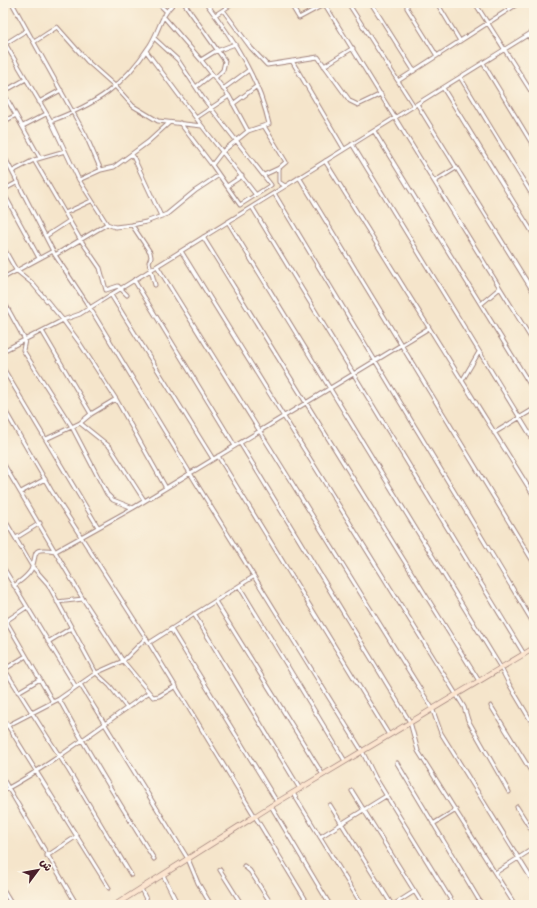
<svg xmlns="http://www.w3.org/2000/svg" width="537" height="908" font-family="Mali,'Playpen Sans Arabic',sans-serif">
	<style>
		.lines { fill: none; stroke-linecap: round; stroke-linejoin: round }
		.street-casing { stroke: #a0827b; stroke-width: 5 }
		.secondary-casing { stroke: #a0827b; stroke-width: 6 }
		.street { stroke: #fff; stroke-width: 3 }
		.secondary { stroke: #fce5cf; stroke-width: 4.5 }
	</style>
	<rect width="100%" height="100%" fill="#fcf5e5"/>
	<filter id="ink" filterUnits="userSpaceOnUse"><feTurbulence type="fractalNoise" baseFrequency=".025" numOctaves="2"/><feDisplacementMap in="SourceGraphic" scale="8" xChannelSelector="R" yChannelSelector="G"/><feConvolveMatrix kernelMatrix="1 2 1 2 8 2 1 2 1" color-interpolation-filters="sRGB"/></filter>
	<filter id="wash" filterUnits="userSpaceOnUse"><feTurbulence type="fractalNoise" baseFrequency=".012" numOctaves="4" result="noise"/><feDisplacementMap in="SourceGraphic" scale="16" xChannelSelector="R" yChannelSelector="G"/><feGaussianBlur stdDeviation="0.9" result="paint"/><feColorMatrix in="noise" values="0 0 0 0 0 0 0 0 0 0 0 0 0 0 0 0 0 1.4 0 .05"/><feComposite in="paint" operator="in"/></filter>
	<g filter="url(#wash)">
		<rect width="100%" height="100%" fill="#f5e5cb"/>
	</g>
	<g filter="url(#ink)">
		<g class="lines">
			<g class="street-casing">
				<path id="street" d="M12 3 86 136 101 170
					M158 3 166 11
					M184 3 225 61 223 70 215 78
					M206 3C234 40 259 79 269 124L248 131 222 152 212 165 219 175
					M290 3 299 18 325 4
					M324 3 534 343
					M348 3 414 106
					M371 3 414 71
					M407 3V8L437 56
					M437 3 460 41
					M475 3 534 96
					M506 3 510 9
					M223 10 251 48 267 65 318 57 350 101 358 105 381 94
					M215 15 234 3
					M163 16 201 60
					M528 35 534 44
					M3 40 51 121 79 180 107 224 115 227 132 225 146 222 167 214 195 191 219 175 240 205 271 185 203 98 178 60 154 38
					M34 42 57 27 88 62 115 86 133 106 158 121 202 126 256 195
					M235 44 214 52 201 60 229 96 248 131
					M3 45 27 30
					M146 51 202 126
					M292 61 344 149
					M483 63 534 147
					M324 66 353 48
					M460 77 534 198
					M398 81 519 3
					M196 87 212 74
					M443 88 534 235
					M223 89 249 70
					M3 92 40 158
					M3 92 26 79
					M39 102 61 90
					M233 104 257 86
					M417 104 534 293
					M196 118 229 96
					M51 121C96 104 123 87 150 45 159 31 161 15 174 3
					M3 122 16 115
					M180 123 212 165
					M23 126 46 114
					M264 126 286 162 279 168V182L285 186
					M374 131 534 391
					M352 144 534 441
					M3 154 55 255
					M132 154 161 216
					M34 160 80 239 100 268 106 290 118 286 127 295
					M325 161 534 496
					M13 171 34 160 65 151
					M264 175 279 168
					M299 177 534 563
					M79 180 101 170 114 167 148 142 169 123
					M435 181 456 168
					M227 186 242 176
					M3 190 18 182
					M3 192 39 258
					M274 193 534 624
					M252 207 524 654
					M65 213 91 201
					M228 222 501 668 509 684 534 726
					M107 224 55 255 90 308 190 473 362 751 375 777 454 905
					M132 225 150 252 151 257 149 262 155 285
					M46 236 69 221
					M203 237 479 681
					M3 247 16 270 32 283 63 320 79 342 116 399 166 488
					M181 251 464 707 468 720 509 792
					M157 266 432 708 441 733 534 883
					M3 278 53 251
					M134 280 235 446
					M111 295 213 459
					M3 300 25 340 23 350 72 427 107 494 113 500 133 508
					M481 304 500 288
					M42 331 91 414
					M3 351 63 320 80 314 534 31
					M3 368 98 527
					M462 381 479 352
					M3 407 51 490 146 638
					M80 423 110 447 144 500
					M494 433 534 409
					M46 439 80 423 91 414 116 399
					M240 443 410 722 418 751 515 905
					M218 456 389 735
					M3 463 83 599
					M21 492 45 479
					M3 517 32 566 48 584 96 673 123 661 146 638 309 905
					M16 538 40 523
					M3 567 76 687
					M14 586C20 581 27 577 31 570 39 553 28 547 56 551L133 508 429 328
					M239 586 345 761
					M215 601 323 775
					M57 602 83 599 123 661 153 697 159 696 176 686
					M194 614 300 789
					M3 616 6 621 27 607
					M6 621 53 702 59 699
					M171 629 277 802
					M48 642 71 628
					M149 643 253 577
					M3 667 69 771 131 875
					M5 669 26 656
					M80 684 188 859 198 883 211 905
					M18 692 40 679
					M491 706 534 776
					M127 708 148 693
					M3 718 109 888
					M3 728 53 702
					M397 763 482 905
					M3 779 77 905
					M3 791C47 767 86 737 127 708L110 686 96 673 59 699C89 754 121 806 154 859
					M352 791 423 905
					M293 793 362 905
					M330 805 392 905
					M271 806 330 905
					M517 807 534 834
					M433 824 456 810
					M320 837 386 796
					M47 856 77 836
					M244 866 250 871 272 905
					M220 870 242 905
					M495 873 534 848
					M163 875 178 905
					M141 889 149 905
					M3 890 12 905
					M393 905 415 891"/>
			</g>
			<g class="secondary-casing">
				<path id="secondary" d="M115 905 271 806 534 648"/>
			</g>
			<use href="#street" class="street"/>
			<use href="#secondary" class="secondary"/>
		</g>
	</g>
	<rect width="537" height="908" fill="none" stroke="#fcf5e5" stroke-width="16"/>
	<g transform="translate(38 870) rotate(58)" stroke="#fcf5e5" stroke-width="3" paint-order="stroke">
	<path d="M0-3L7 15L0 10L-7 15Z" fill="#4a1f2b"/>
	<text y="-6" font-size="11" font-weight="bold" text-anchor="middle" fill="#4a1f2b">ش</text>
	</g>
</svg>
